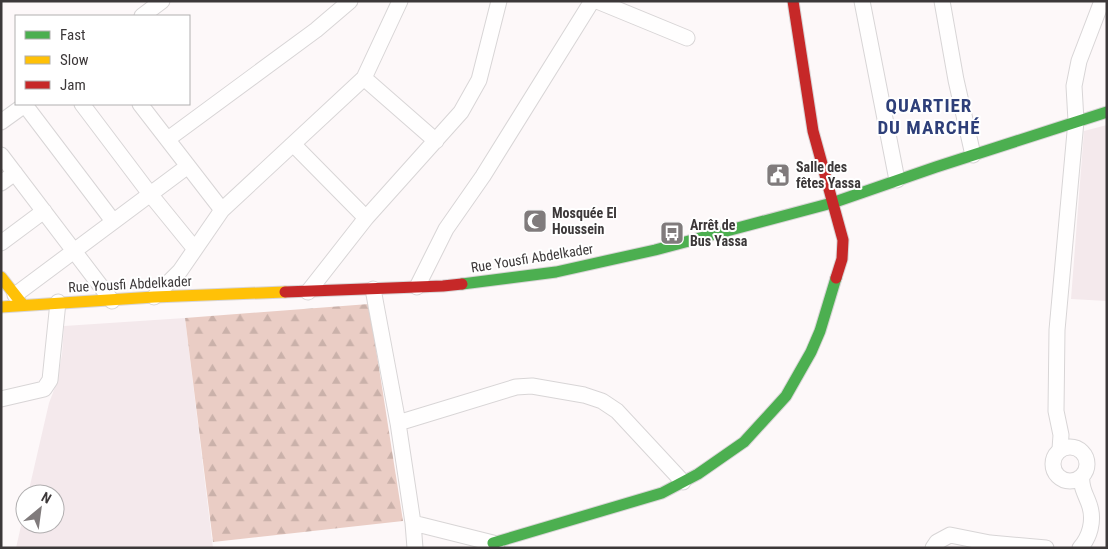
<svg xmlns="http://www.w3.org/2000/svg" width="1108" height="549" font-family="'Roboto Condensed',sans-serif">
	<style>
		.built { fill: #f4e9ec }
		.forest { fill: url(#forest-firs) }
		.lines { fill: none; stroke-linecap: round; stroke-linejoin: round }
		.street-casing { stroke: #d8d5d6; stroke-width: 17 }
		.fast-casing { stroke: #d8d5d6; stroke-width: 13 }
		.slow-casing { stroke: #d8d5d6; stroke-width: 13 }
		.jam-casing { stroke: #d8d5d6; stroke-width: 13 }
		.street { stroke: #fffefe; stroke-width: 15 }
		.fast { stroke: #4caf50; stroke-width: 11 }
		.slow { stroke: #ffc107; stroke-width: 11 }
		.jam { stroke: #c62828; stroke-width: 11 }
		.labels { text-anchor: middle; stroke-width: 4; stroke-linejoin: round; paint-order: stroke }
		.poi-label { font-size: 14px; font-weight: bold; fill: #3c3839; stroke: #fff; text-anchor: start }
		.street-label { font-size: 14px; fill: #3c3839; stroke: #fff }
		.district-label { font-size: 19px; font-weight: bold; letter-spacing: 1px; fill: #2e3f79; stroke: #fff }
	</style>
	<defs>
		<pattern id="forest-firs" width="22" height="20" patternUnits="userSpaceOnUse" patternTransform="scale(1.25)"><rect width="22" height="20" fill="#eacdc5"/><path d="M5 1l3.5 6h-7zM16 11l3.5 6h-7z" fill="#cab1aa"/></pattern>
	</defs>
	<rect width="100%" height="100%" fill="#fdf8f9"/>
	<path class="built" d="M1107 125V301L1071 299 1084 131Z
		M185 318 213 548H16L25 508V524H55V494H28L49 403 57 382 62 354 64 326Z"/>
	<path class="forest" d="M369 304 403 521 213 542 185 318Z"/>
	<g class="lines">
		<g class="street-casing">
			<path id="street" d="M597 1 687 38
				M862 1 897 180
				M942 1 956 80 973 155
				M142 16 162 1
				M364 78 436 141
				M82 104 150 194 194 248
				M140 104 222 210
				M25 105 113 221
				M1 122 26 104
				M168 139 316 30 350 1
				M293 144 366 218
				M1 155 112 301
				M1 183 15 173
				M1 243 44 211
				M417 287 446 229 483 176 592 1
				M373 289 398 423 413 523 493 543 497 548
				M308 292 366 218 461 112 479 80 499 1
				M15 295 188 166
				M154 297 180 271 222 210 364 78 400 1
				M1 399 44 389 50 380 58 302
				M398 423 516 387 532 386 584 395 602 401 617 411 683 482
				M1053 464a17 17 0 1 1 34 0a17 17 0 1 1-34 0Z
				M1060 449 1061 435 1056 411 1057 330 1076 121 1074 86 1079 61 1102 1
				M413 523 415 548
				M933 548 937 542 950 535 990 543 1046 548
				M1080 548C1090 537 1094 521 1090 507 1087 496 1080 488 1082 476"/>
		</g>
		<g class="fast-casing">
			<path id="fast" d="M462 284 556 272 655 250 832 203 936 167 1107 112
				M493 543 662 493 698 474 744 442 786 396 811 352 820 331 836 278"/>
		</g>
		<g class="slow-casing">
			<path id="slow" d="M1 277 23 305
				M1 307 154 297 285 292"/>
		</g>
		<g class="jam-casing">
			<path id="jam" d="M793 1 813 131 843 240 842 259 836 278
				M285 292 443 286 462 284"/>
		</g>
		<use href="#street" class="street"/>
		<use href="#fast" class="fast"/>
		<use href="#slow" class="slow"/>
		<use href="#jam" class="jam"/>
	</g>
	<defs>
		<g id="civic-square" transform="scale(1.25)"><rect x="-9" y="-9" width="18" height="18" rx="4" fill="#807b7c" stroke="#fff"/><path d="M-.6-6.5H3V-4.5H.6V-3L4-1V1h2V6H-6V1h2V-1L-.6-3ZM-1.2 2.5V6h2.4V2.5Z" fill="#fff"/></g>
		<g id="mosque-square" transform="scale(1.25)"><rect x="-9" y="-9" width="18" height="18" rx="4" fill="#807b7c" stroke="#fff"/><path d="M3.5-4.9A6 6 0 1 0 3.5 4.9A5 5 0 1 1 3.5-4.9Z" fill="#fff"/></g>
		<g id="bus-square" transform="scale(1.25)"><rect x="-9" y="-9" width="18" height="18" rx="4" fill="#807b7c" stroke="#fff"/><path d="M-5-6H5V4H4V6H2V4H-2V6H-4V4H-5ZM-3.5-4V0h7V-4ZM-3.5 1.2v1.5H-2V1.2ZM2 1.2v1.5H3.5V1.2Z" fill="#fff"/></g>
	</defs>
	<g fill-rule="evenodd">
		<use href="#civic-square" x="778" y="175"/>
		<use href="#mosque-square" x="535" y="221"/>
		<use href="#bus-square" x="672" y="233"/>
	</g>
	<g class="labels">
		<g class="poi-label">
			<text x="796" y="172">Salle des<tspan x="796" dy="16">fêtes Yassa</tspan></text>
			<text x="552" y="218">Mosquée El<tspan x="552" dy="16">Houssein</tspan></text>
			<text x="690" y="230">Arrêt de<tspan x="690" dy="16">Bus Yassa</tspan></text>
		</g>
		<g class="street-label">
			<text transform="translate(532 258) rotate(-9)" y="5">Rue Yousfi Abdelkader</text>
			<text transform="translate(130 284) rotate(-3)" y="5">Rue Yousfi Abdelkader</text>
		</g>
		<g class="district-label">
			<text x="929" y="112">QUARTIER<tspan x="929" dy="22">DU MARCHÉ</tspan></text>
		</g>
	</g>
	<rect width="1108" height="549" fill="none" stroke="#3c3839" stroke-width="5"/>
	<rect x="15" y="15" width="175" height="90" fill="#ffffff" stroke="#b1afb0"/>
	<rect x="25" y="31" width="25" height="8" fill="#4caf50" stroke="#b1afb0"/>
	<text x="60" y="40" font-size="15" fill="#3c3839">Fast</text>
	<rect x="25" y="56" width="25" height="8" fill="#ffc107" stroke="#b1afb0"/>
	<text x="60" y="65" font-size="15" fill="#3c3839">Slow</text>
	<rect x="25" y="81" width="25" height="8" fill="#c62828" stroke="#b1afb0"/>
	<text x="60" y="90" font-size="15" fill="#3c3839">Jam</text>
	<g transform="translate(40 509) rotate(29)"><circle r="24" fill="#ffffff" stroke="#b1afb0"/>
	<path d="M0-4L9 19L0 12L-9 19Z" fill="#807b7c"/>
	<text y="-8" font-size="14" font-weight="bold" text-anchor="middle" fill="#3c3839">N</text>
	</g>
</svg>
